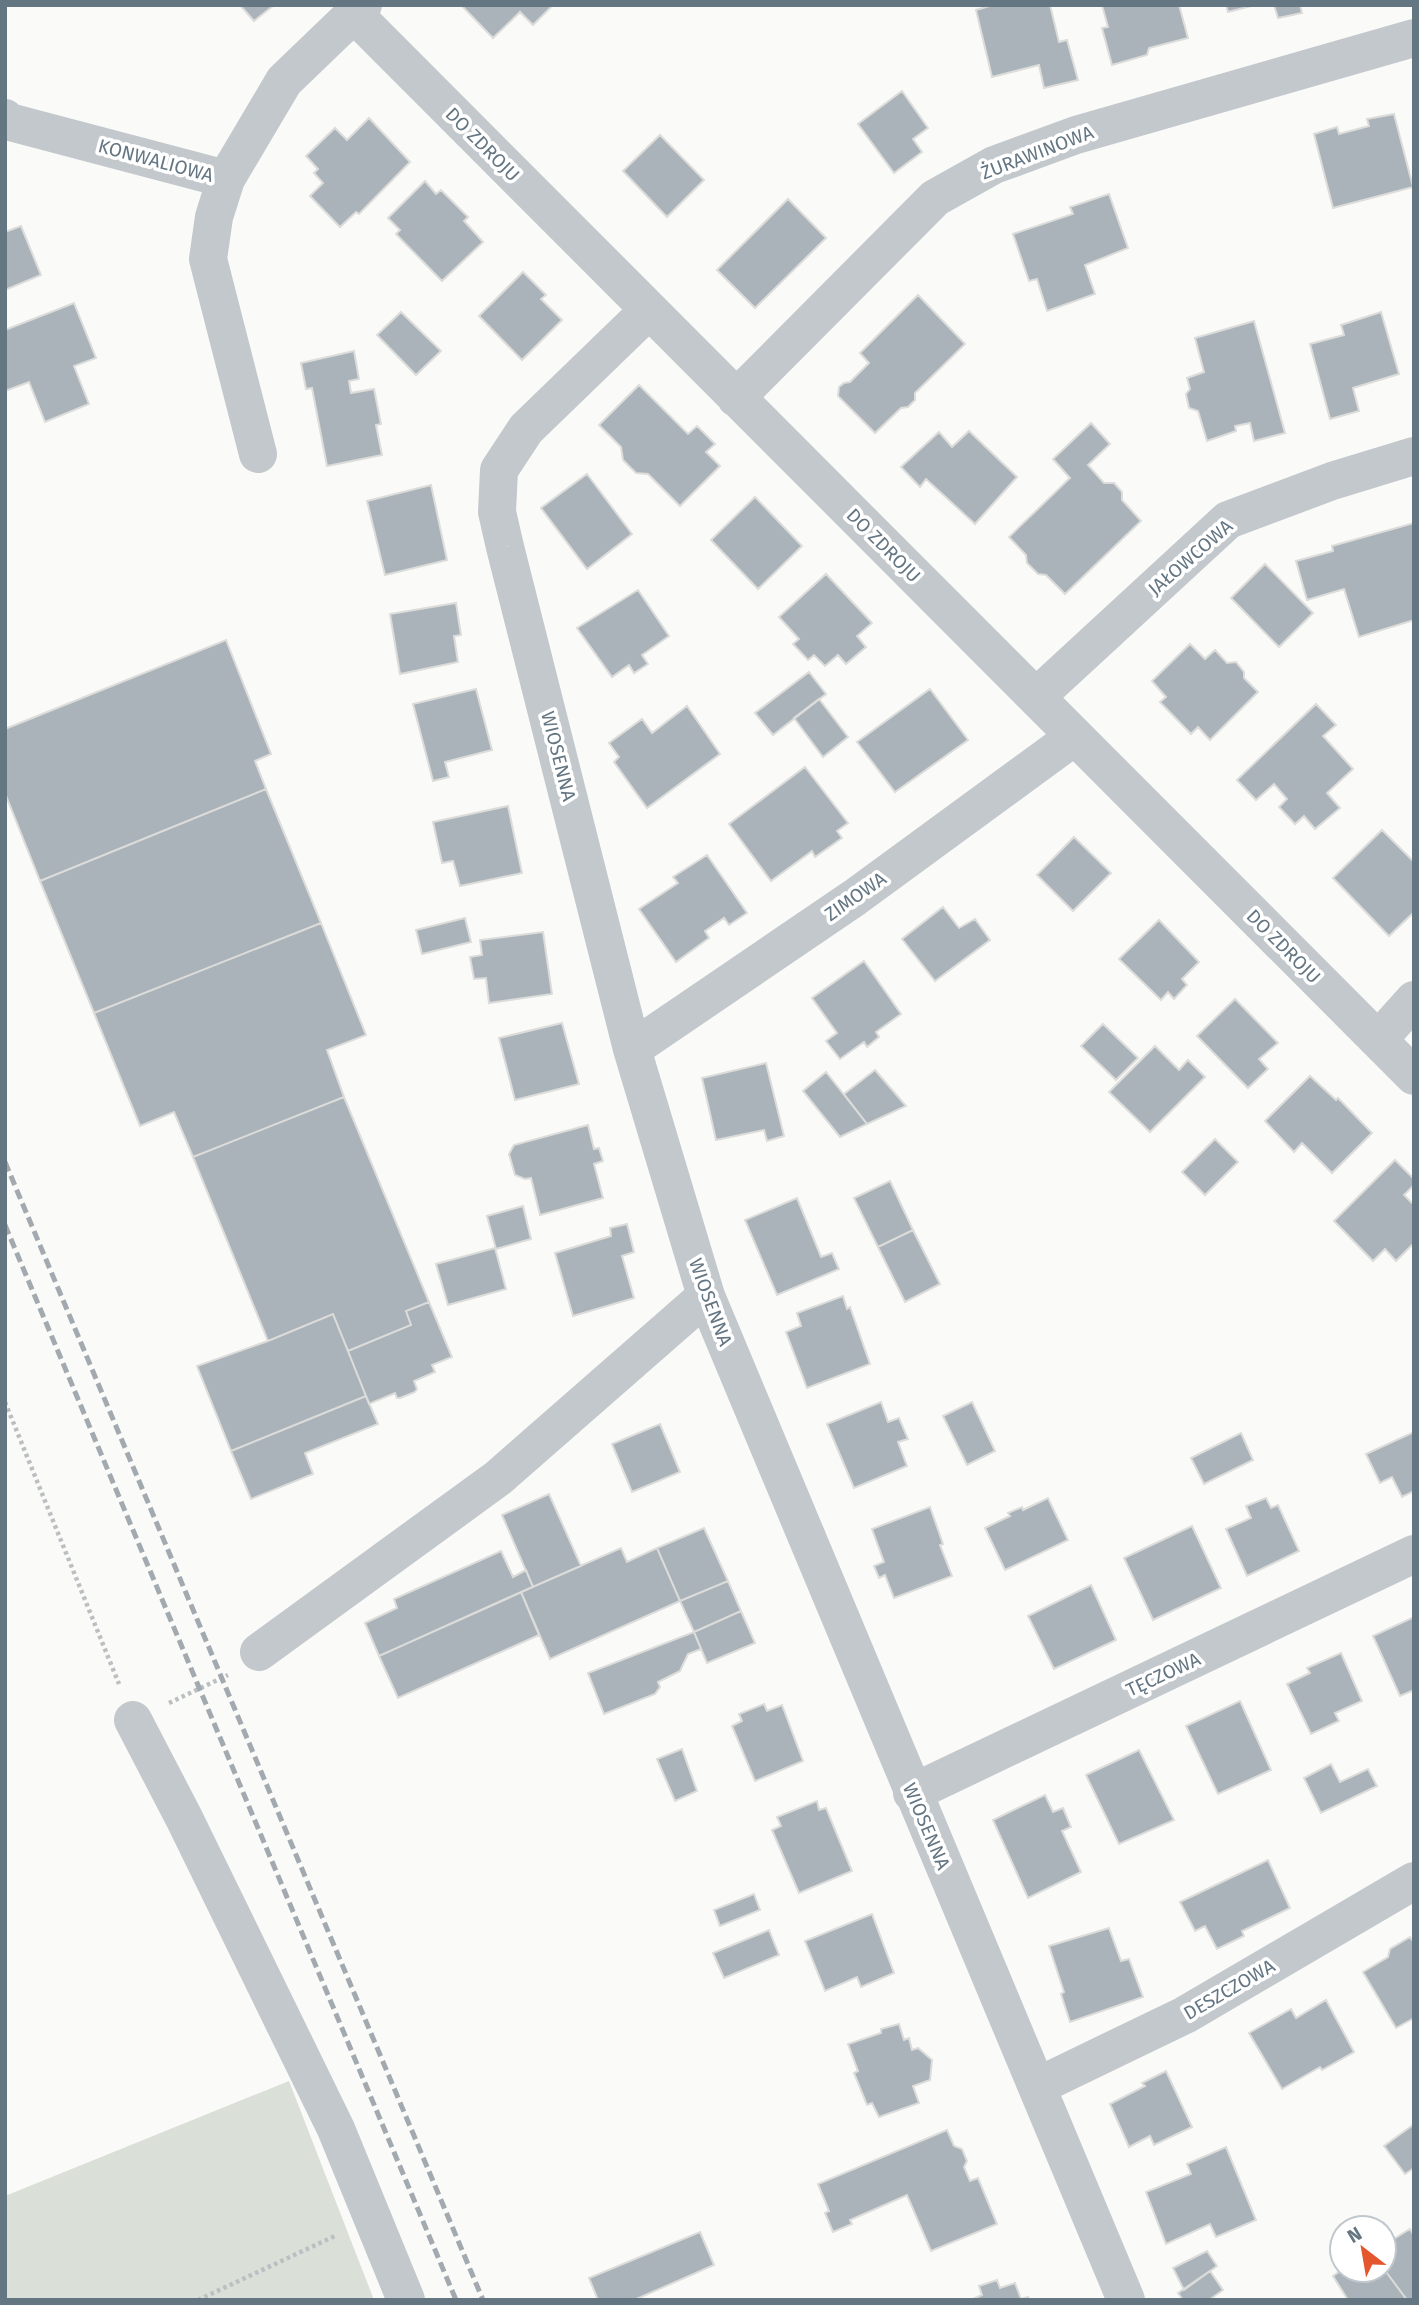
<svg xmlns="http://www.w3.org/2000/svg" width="1419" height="2305" font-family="'Fira Sans',sans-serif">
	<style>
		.green { fill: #dadfd7 }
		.building { fill: #aab3b9; stroke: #dcdcda; stroke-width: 2 }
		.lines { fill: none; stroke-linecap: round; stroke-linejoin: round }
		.path { stroke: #bbbfc2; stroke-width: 4.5; stroke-dasharray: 3.5 3.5; stroke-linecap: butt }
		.minor { stroke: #c3c8cc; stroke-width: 38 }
		.rail { stroke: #a2aab0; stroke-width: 5; stroke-dasharray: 10 5; stroke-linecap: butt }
		.labels { text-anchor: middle; stroke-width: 7; stroke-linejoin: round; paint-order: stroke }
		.street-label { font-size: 19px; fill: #657683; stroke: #fff }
	</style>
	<rect width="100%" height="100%" fill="#fafaf8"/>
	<path class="green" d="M289 2081 374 2300H5V2196Z"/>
	<path class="building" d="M240 5H274L254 21Z
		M465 5H553L533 25 520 12 493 38 463 7Z
		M993 5H1050L1059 42 1067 40 1078 80 1044 88 1039 65 992 77 976 10Z
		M1102 5H1179L1188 38 1149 48 1147 55 1112 65 1102 28 1108 27Z
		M1226 5H1255L1228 12Z
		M1274 5H1300L1302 13 1278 18Z
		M902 91 928 128 913 139 922 152 894 173 858 124Z
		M1394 114 1413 187 1333 208 1314 134 1337 127 1339 134 1369 126 1367 119Z
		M369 118 410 162 359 214 356 212 340 227 310 196 323 183 314 173 318 169 306 156 335 128 347 140Z
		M660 135 704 180 667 217 623 171Z
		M425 181 436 194 441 190 468 217 464 221 483 242 442 281 396 234 400 230 388 218Z
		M1109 194 1128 248 1085 265 1095 294 1047 311 1037 279 1029 281 1013 234 1073 214 1070 207Z
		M788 199 826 238 755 308 717 270Z
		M21 226 41 275 5 290V232Z
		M523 272 546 295 541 299 562 320 522 360 479 316Z
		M918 295 965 344 915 393V400L908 407 901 408 875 433 838 396 839 387 844 383 850 382 869 363 860 353Z
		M74 303 96 358 74 366 89 404 45 422 29 382 5 391V330Z
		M401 312 441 351 416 375 377 335Z
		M1381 312 1399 374 1353 388 1359 411 1330 419 1310 344 1344 335 1341 325Z
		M1254 321 1285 433 1254 441 1250 423 1235 426 1236 431 1207 441 1198 411 1189 408 1186 394 1190 389 1187 378 1204 372 1195 338Z
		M354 351 359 379 349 381 351 393 374 389 381 424 376 425 382 455 327 466 312 388 306 389 301 363Z
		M639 385 688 434 697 426 715 444 706 452 720 466 680 506 648 474 636 473 623 460 621 447 599 425Z
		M1091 423 1110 444 1088 465 1104 483H1114L1122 492V500L1141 521 1065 594 1046 575 1038 574 1027 563 1026 555 1009 537 1070 478 1053 459Z
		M969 431 1017 477 975 524 926 479 920 487 901 467 939 432 952 447Z
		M587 474 632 534 587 569 541 508Z
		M431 485 447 560 385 575 367 501Z
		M755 497 802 546 758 589 711 540Z
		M1414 523V620L1359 637 1344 589 1307 600 1296 561 1333 551 1332 546Z
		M1265 564 1313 613 1279 647 1231 598Z
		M826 574 872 623 857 636 866 647 846 664 838 655 825 666 814 655 808 660 793 644 799 639 779 617Z
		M638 590 669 636 642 655 648 664 634 673 629 665 612 677 577 628Z
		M456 603 461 635 454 636 458 662 400 674 390 614Z
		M226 640 271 754 255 761 266 789 40 881 5 793V729Z
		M1190 644 1205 659 1215 650 1227 663 1236 662 1244 672V678L1258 692 1210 740 1198 727 1191 734 1160 702 1166 697 1152 681Z
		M809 672 826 694 773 735 755 713Z
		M476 689 492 750 445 762 449 777 433 781 413 704Z
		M930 689 968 740 895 792 857 742Z
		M819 699 848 737 823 757 794 718Z
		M1316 704 1336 725 1323 736 1353 769 1327 793 1340 808 1315 829 1304 816 1295 824 1279 807 1287 799 1274 784 1256 800 1237 780Z
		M687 706 720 754 647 808 614 762 619 757 609 743 642 719 652 733Z
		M805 767 848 823 837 831 842 838 815 857 812 851 771 881 729 824Z
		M266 789 321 923 94 1013 40 881Z
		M508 806 522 873 460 886 453 861 442 863 433 822Z
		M1382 830 1414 862V912L1389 936 1333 878Z
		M1074 837 1111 873 1073 911 1037 875Z
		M707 855 747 913 729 925 724 918 705 931 709 938 676 962 639 909 678 883 673 877Z
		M943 907 959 928 975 919 990 940 935 981 902 939Z
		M465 918 471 942 422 954 416 930Z
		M1159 920 1199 962 1182 979 1187 985 1174 999 1168 992 1161 1000 1119 959Z
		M321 923 366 1035 327 1050 344 1097 193 1157 174 1112 140 1126 94 1013Z
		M543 932 552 994 489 1003 486 978 474 979 470 957 482 955 480 940Z
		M864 961 901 1014 876 1032 879 1037 867 1047 864 1042 840 1059 826 1041 837 1033 812 998Z
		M1235 999 1278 1043 1259 1059 1268 1069 1248 1088 1197 1036Z
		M562 1023 579 1084 515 1100 499 1038Z
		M1103 1024 1138 1058 1116 1080 1081 1046Z
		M1155 1046 1179 1070 1188 1060 1205 1077 1150 1132 1109 1092Z
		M766 1063 784 1136 767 1141 764 1130 716 1140 702 1078Z
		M875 1070 906 1106 867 1124 844 1094Z
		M826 1072 867 1124 840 1137 803 1091Z
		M1310 1076 1336 1100 1338 1098 1372 1133 1332 1173 1302 1143 1294 1152 1265 1121Z
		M344 1097 429 1302 406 1311 411 1325 348 1351 333 1314 268 1341 193 1157Z
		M588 1125 594 1149 599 1148 603 1161 594 1164 603 1198 540 1215 531 1178 525 1179 515 1175 509 1154 514 1145Z
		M1215 1139 1238 1162 1205 1195 1182 1172Z
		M1395 1160 1414 1179V1185L1404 1195 1414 1205V1243L1396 1261 1385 1249 1373 1261 1334 1221Z
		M890 1181 913 1230 878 1247 854 1198Z
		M797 1198 821 1257 832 1253 839 1269 777 1295 745 1220Z
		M523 1206 531 1239 496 1249 487 1216Z
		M627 1224 634 1252 622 1256 634 1298 573 1316 555 1253 611 1236 610 1228Z
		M913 1230 940 1284 905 1302 878 1247Z
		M495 1248 506 1289 448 1305 436 1264Z
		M843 1296 847 1309 850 1307 870 1364 807 1388 786 1332 801 1326 797 1313Z
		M429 1302 452 1357 432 1365 435 1372 414 1381 417 1389 415 1392 400 1398H397L395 1393 369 1404 348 1351 411 1325 406 1311Z
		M333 1314 366 1396 231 1451 197 1366 268 1341Z
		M366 1396 378 1424 305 1453 313 1474 251 1499 231 1451Z
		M881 1402 888 1422 899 1418 908 1439 898 1442 907 1466 854 1488 827 1424Z
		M972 1402 995 1451 967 1465 943 1416Z
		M660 1424 680 1472 632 1492 612 1444Z
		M1414 1432V1491L1402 1497 1392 1477 1380 1483 1366 1454Z
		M1241 1433 1253 1460 1204 1484 1191 1458Z
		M549 1494 581 1566 533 1587 502 1515Z
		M1048 1498 1068 1540 1005 1570 985 1528 1010 1516 1008 1513 1022 1507 1023 1510Z
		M1266 1498 1271 1508 1278 1505 1299 1551 1247 1576 1226 1529 1251 1518 1246 1506Z
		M930 1507 943 1544 940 1545 952 1576 894 1598 885 1575 879 1578 874 1566 884 1562 872 1529Z
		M1192 1526 1221 1588 1153 1620 1124 1558Z
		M704 1528 728 1581 680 1601 657 1548Z
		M621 1548 627 1562 657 1548 680 1601 550 1659 521 1592Z
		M501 1551 513 1577 526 1570 533 1587 379 1656 365 1623 397 1608 394 1599Z
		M728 1581 741 1611 694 1632 680 1601Z
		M1091 1585 1116 1640 1054 1669 1028 1616Z
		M521 1592 539 1635 398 1698 379 1656Z
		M741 1611 755 1643 707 1663 694 1632Z
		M1414 1617V1690L1400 1696 1373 1636Z
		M694 1632 701 1649 688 1654 680 1671 658 1682 660 1687 655 1694 604 1714 588 1673Z
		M1341 1653 1362 1701 1335 1713 1339 1721 1311 1734 1287 1684 1310 1673 1307 1668Z
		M1240 1701 1271 1770 1218 1794 1186 1726Z
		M764 1704 767 1711 782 1705 803 1761 755 1781 732 1726 742 1721 739 1714Z
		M682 1749 697 1791 675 1801 657 1759Z
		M1139 1750 1174 1820 1119 1844 1086 1775Z
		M1331 1764 1340 1782 1368 1769 1377 1786 1321 1813 1304 1778Z
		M1045 1795 1053 1812 1063 1808 1071 1827 1062 1831 1081 1872 1028 1898 993 1820Z
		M817 1801 819 1810 826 1808 852 1871 799 1893 772 1830 781 1826 777 1817Z
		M1268 1860 1290 1908 1242 1931 1244 1936 1217 1949 1205 1926 1195 1931 1180 1902Z
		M754 1894 760 1910 720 1926 714 1910Z
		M872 1914 894 1973 861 1987 857 1977 825 1991 805 1941Z
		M1109 1928 1121 1961 1129 1959 1143 1997 1070 2022 1061 1994 1064 1992 1049 1946Z
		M769 1930 779 1955 724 1978 713 1953Z
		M1410 1937 1414 1943V2018L1396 2028 1363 1972 1388 1957 1390 1949Z
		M1326 2000 1354 2052 1322 2070 1320 2067 1282 2089 1249 2033 1291 2009 1296 2018Z
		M899 2024 904 2040 909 2038 912 2050 918 2048 932 2060 930 2080 913 2086 919 2103 879 2117 872 2103 867 2105 854 2073 858 2071 848 2044 881 2033V2029Z
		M1166 2071 1192 2127 1154 2145 1150 2136 1129 2147 1110 2104 1145 2086 1142 2083Z
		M1413 2125 1414 2168 1405 2174 1384 2146Z
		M947 2130 954 2146 962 2149 967 2161 964 2167 970 2181 978 2178 997 2224 931 2251 907 2195 850 2220 852 2224 833 2232 825 2213 829 2211 818 2184Z
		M1226 2147 1256 2220 1216 2237 1210 2224 1166 2244 1146 2192 1191 2174 1187 2164Z
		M1410 2229 1414 2236V2300H1407L1384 2269V2245Z
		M700 2232 714 2265 634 2300H598L589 2278Z
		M1207 2251 1217 2266 1184 2290 1173 2268Z
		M1384 2269 1407 2300H1348L1333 2276 1342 2270Z
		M1210 2271 1223 2290 1209 2300H1183L1178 2293Z
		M997 2280 1000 2288 1015 2283 1021 2299 1028 2297 1030 2300H971L982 2295 979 2286Z"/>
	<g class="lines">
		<path class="path" d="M5 1402 119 1684
			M169 1703 228 1675
			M198 2300 337 2235"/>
		<path class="minor" d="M354 14 1414 1076
			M5 118 6 121 226 179 284 81 363 5
			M226 179 214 217 208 259 258 454
			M649 310 526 429 499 470 497 512 505 547 632 1049 706 1296 1126 2300
			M736 398 935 198 994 165 1076 135 1414 38
			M1036 697 1228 520 1332 481 1414 456
			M1378 1040 1414 1000
			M632 1049 854 898 1074 737
			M259 1652 498 1478 706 1296
			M133 1720 184 1818 336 2129 406 2300
			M912 1793 1414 1554
			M1038 2086 1185 2015 1414 1881"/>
		<path class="rail" d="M5 1162 483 2300
			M5 1225 456 2300"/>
	</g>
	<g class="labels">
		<g class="street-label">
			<text transform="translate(483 144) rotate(45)" y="7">DO ZDROJU</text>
			<text transform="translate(1037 152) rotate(-21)" y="7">ŻURAWINOWA</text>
			<text transform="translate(156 160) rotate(15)" y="7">KONWALIOWA</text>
			<text transform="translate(884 545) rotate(45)" y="7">DO ZDROJU</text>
			<text transform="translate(1190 557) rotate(-41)" y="7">JAŁOWCOWA</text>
			<text transform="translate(559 756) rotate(76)" y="7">WIOSENNA</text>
			<text transform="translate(855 896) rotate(-35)" y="7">ZIMOWA</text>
			<text transform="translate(1284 946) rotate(45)" y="7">DO ZDROJU</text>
			<text transform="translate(711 1302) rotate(70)" y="7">WIOSENNA</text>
			<text transform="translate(1163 1674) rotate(-25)" y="7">TĘCZOWA</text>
			<text transform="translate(927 1826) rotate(67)" y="7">WIOSENNA</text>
			<text transform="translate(1229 1989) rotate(-30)" y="7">DESZCZOWA</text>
		</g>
	</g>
	<rect width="1419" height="2305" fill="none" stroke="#657683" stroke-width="14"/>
	<g transform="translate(1363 2249) rotate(329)"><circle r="33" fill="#ffffff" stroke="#c1c8cd" stroke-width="2"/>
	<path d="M0-5L12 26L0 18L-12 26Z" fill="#e4572e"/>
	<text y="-10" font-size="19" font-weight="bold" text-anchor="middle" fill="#657683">N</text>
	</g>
</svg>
